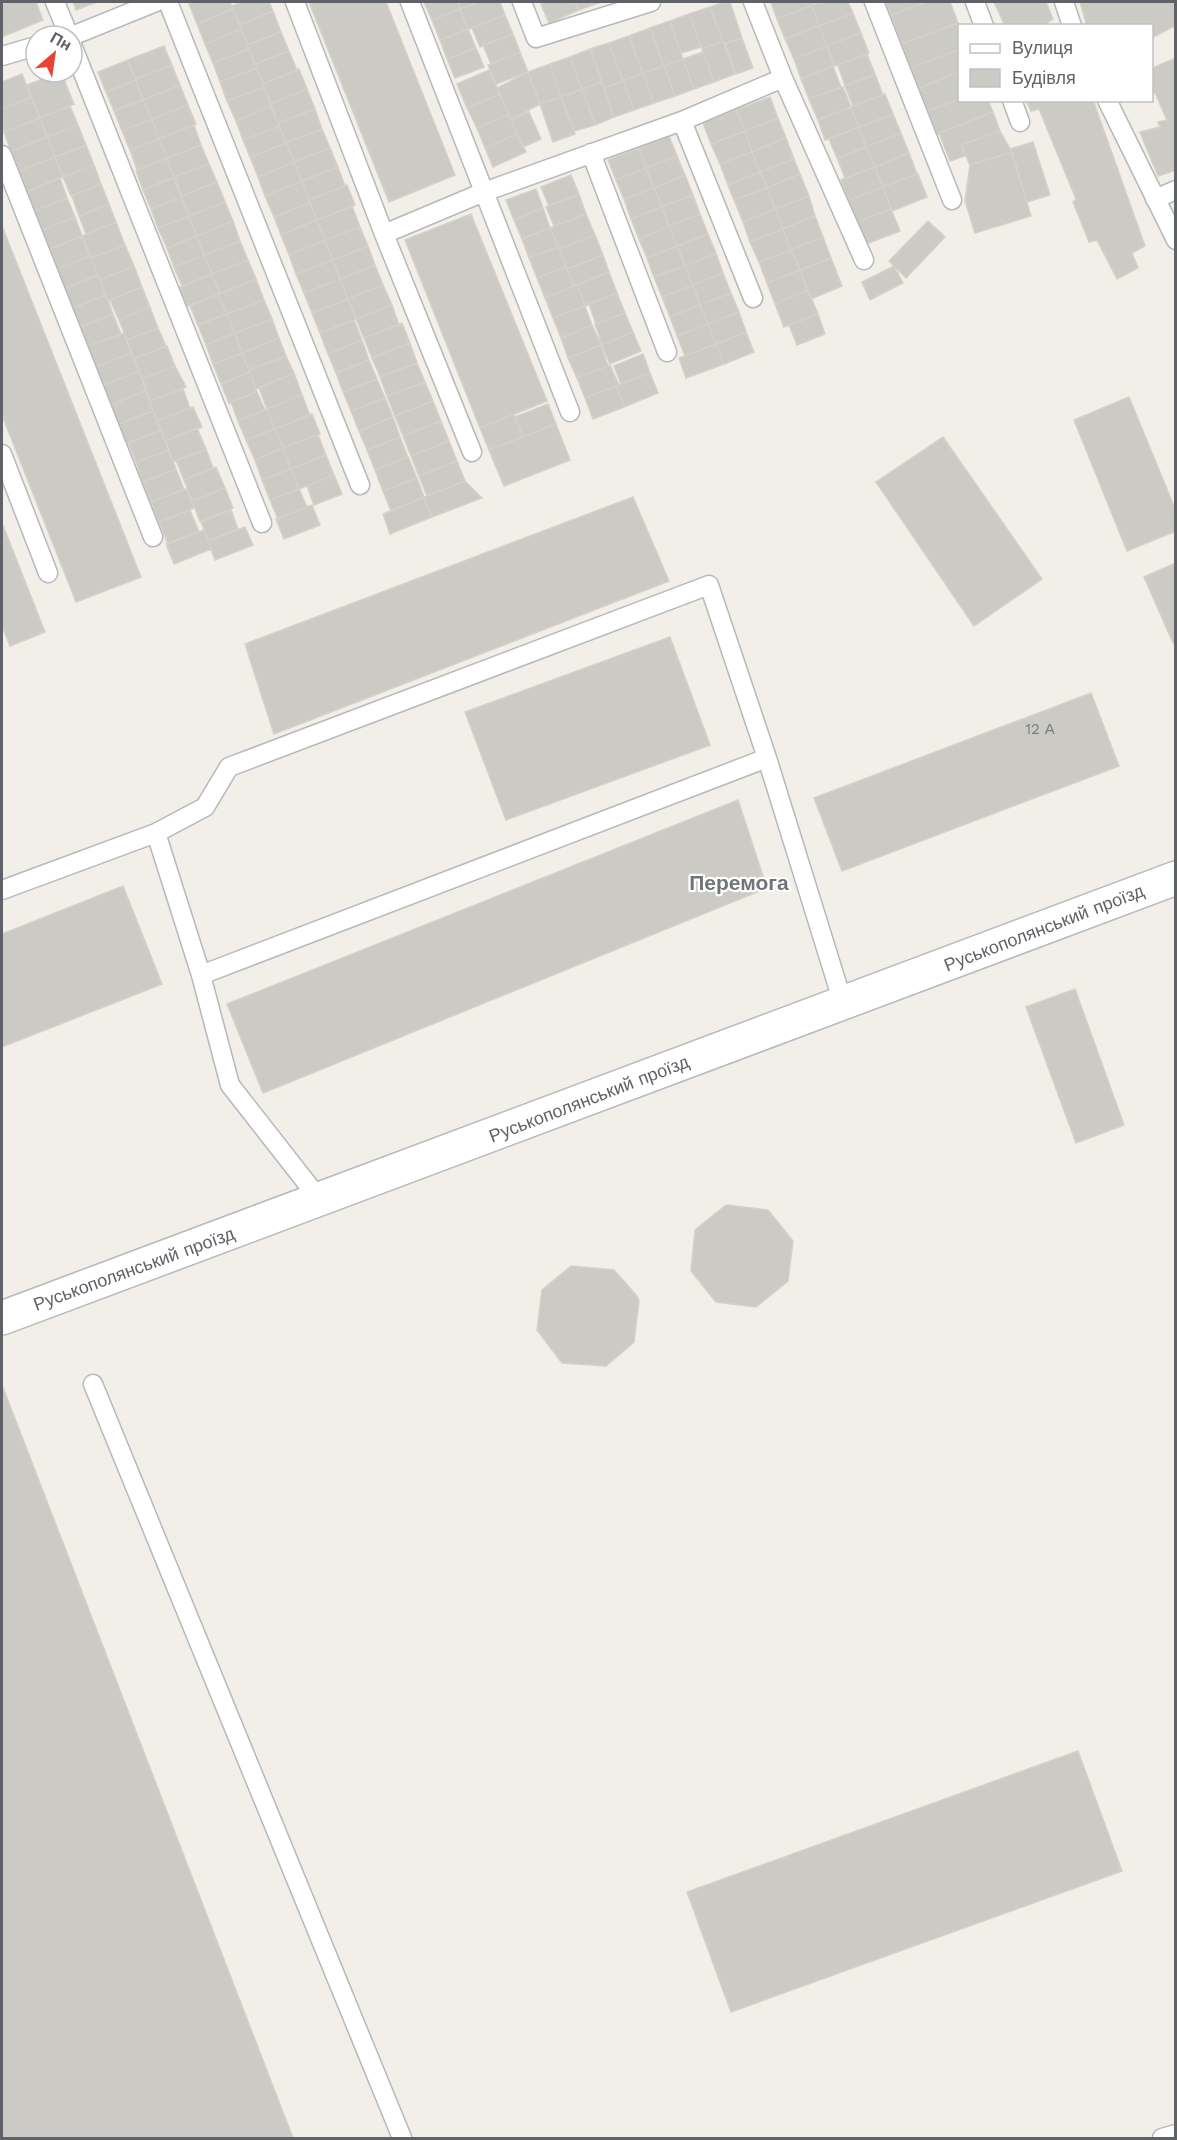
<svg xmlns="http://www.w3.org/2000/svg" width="1177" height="2140" font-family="'Work Sans',sans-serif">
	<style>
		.building { fill: #cccac5; stroke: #d6d1c6; stroke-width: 1.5 }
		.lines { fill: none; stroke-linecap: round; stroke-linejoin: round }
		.service-casing { stroke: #b5b8bc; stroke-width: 21 }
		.minor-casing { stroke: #b5b8bc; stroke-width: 36 }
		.service { stroke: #fff; stroke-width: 18 }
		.minor { stroke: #fff; stroke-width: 33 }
		.labels { text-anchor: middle; stroke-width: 4.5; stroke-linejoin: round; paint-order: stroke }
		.number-label { font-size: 15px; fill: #7a7d7f }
		.street-label { font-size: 18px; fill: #5f6368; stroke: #fff }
		.quarter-label { font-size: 21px; font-weight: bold; fill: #70757a; stroke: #fff }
	</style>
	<rect width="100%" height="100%" fill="#f1efe8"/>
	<path class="building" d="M2 2H36L43 20 2 37Z
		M73 2H97L76 10Z
		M196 2H230L233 9 197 24 189 4Z
		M242 2H269L273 11 240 25 232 6Z
		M309 2H386L455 175 389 202Z
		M424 2H458L460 9 432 20Z
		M458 2H479L460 9Z
		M479 2H500L505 15 468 29 460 9Z
		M547 2H575L579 10 549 23 541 4Z
		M575 2H601L579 10Z
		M725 2H730L742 38 724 44 710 7Z
		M771 2H812L814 5 777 19Z
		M822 2H848L853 13 819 26 812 5Z
		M886 2H926L891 15Z
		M926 2H950L958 23 902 44 891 15Z
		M994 2H1046L1053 19 1043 26H1005Z
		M1080 2H1176V25L1152 38V26H1087Z
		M812 5 819 26 785 39 777 19Z
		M710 7 723 41 702 49 689 14Z
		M233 9 241 29 205 44 197 24Z
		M460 9 468 29 440 40 432 20Z
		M273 11 281 32 247 45 240 25Z
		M853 13 861 33 827 46 819 26Z
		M689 14 701 47 681 53 670 21Z
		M505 15 513 34 480 47 472 28Z
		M670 21 683 59 664 66 650 28Z
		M958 23 960 49 911 68 902 44Z
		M819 26 827 46 794 59 785 39Z
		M650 28 664 66 643 73 629 36Z
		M241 29 249 49 213 63 205 44Z
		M468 29 476 48 447 59 440 40Z
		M281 32 289 51 255 64 247 45Z
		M861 33 869 53 835 66 827 46Z
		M513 34 520 52 491 64 483 45Z
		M629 36 643 73 623 81 609 43Z
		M742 38 753 68 736 74 725 43Z
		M723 41 735 74 714 82 702 49Z
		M609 43 623 81 604 88 590 49Z
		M164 46 172 65 135 79 128 60Z
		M827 46 835 65 801 79 794 59Z
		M476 48 484 67 455 78 447 59Z
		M249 49 257 68 220 82 213 63Z
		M590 49 602 82 582 89 570 57Z
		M960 49V72L919 88 911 68Z
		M289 51 297 70 263 84 255 64Z
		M520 52 528 72 496 84 488 65Z
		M703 52 714 82 694 89 683 59Z
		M867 54 875 74 845 86 838 65Z
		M570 57 582 89 561 97 550 64Z
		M1176 58V170L1158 176 1140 132 1160 127 1158 122 1167 120 1155 93 1152 94V68Z
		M683 59 694 89 675 96 664 66Z
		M128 60 136 80 106 92 98 72Z
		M550 64 561 97 540 104 528 72Z
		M172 65 180 85 143 100 135 79Z
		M664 66 675 96 654 103 643 73Z
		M833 66 841 87 809 99 801 79Z
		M257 68 264 87 227 101 220 82Z
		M299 69 307 89 270 104 263 84Z
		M489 70 500 94 467 108 457 84Z
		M61 72 74 104 40 118 27 85Z
		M528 72 540 104 511 120 497 88Z
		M960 72V99L928 111 919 88Z
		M643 73 654 103 634 110 623 81Z
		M22 74 31 97 2 109V82Z
		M875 74 883 95 853 106 845 86Z
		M136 80 143 100 114 111 106 92Z
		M623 81 634 110 614 117 604 88Z
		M602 82 614 117 595 125 582 89Z
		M180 85 188 105 152 119 143 100Z
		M264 87 272 106 236 121 227 101Z
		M843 87 851 107 818 120 809 99Z
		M307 89 315 109 278 123 270 104Z
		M582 89 595 125 574 131 561 97Z
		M500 94 509 114 477 128 467 108Z
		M885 94 893 114 859 127 851 107Z
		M31 97 40 118 4 132 2 109Z
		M561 97 575 134 553 142 540 104Z
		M770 97 778 118 745 131 736 110Z
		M960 99 988 100 993 112 937 134 928 111Z
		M143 100 152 119 122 131 114 111Z
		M1026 100H1093L1145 246 1132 253 1138 268 1117 279 1097 240 1089 242 1073 202 1076 199 1039 109 1031 111Z
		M188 105 196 124 159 139 152 119Z
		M70 106 78 125 47 137 40 118Z
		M272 106 279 126 243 140 236 121Z
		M851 107 859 127 825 140 818 120Z
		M315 109 322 129 286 143 278 123Z
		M736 110 745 131 711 144 703 123Z
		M529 112 541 139 523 147 511 120Z
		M993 112 1000 131 961 145 965 156 950 161 939 133Z
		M509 114 517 134 485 148 477 128Z
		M893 114 901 133 866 147 859 127Z
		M40 118 47 137 11 151 4 132Z
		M778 118 786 138 752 152 745 131Z
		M152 119 159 139 130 150 122 131Z
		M78 125 86 145 55 157 47 137Z
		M194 125 201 145 167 158 159 139Z
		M279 126 286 143 250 157 243 140Z
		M859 127 866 147 837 158 829 139Z
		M322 129 330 148 294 162 286 143Z
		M745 131 752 152 720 164 711 144Z
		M1000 131 1012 152 970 165 961 145Z
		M901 133 909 153 875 167 866 147Z
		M517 134 526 152 493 167 485 148Z
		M669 136 677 156 646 168 639 148Z
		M47 137 55 157 19 171 11 151Z
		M786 138 794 159 760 172 752 152Z
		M159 139 167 158 137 170 130 150Z
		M1033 142 1050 195 1027 202 1010 149Z
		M286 143 294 162 258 177 250 157Z
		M86 145 94 165 63 177 55 157Z
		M201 145 209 164 174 177 167 158Z
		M866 147 875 167 845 178 837 158Z
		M330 148 338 167 302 181 294 162Z
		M639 148 646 168 616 180 608 160Z
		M752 152 760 172 728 185 720 164Z
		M1012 152 1031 216 975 233 965 201 970 165Z
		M909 153 917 174 883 187 875 167Z
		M677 156 685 175 654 188 646 168Z
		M55 157 63 177 27 191 19 171Z
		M167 158 174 177 143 190 136 171Z
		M794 159 800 174 767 188 760 172Z
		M294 162 302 181 265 196 258 177Z
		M209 164 217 182 182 196 174 177Z
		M94 165 101 184 71 196 63 177Z
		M338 167 345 186 309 200 302 181Z
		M875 167 883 187 849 200 841 180Z
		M646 168 654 188 624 199 616 180Z
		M760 172 767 188 734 200 728 185Z
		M800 174 809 196 775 209 767 188Z
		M918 174 927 197 892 211 883 187Z
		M571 175 579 194 549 206 541 187Z
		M685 175 693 195 662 207 654 188Z
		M60 178 67 198 34 211 27 191Z
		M174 178 181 197 151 209 143 190Z
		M302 181 310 203 274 217 265 196Z
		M217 182 225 202 189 216 181 196Z
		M101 184 109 204 79 216 72 196Z
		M347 185 355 205 317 220 309 200Z
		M883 187 891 209 857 222 849 200Z
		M654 188 662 207 631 219 624 199Z
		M767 188 775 209 743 222 734 200Z
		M536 189 543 208 514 220 506 200Z
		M579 194 586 214 554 226 546 207Z
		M693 195 700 214 669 226 662 207Z
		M809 196 815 216 783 229 775 209Z
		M181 197 189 216 158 228 151 209Z
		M67 198 75 217 42 230 34 211Z
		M225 202 233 221 197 236 189 216Z
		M310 203 317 220 281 235 274 217Z
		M109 204 116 222 86 234 79 216Z
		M352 206 360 227 325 240 317 220Z
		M662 207 669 226 639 239 631 219Z
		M543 208 550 228 522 239 514 220Z
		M775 209 783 229 750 242 743 222Z
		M891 209 900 231 866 244 857 222Z
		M471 214 547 401 480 428 405 240Z
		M586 214 595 235 559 249 550 228Z
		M700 214 708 234 677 246 669 226Z
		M189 216 197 236 167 248 158 228Z
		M815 216 823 237 791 250 783 229Z
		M75 217 82 236 50 249 42 230Z
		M317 220 325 240 289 255 281 235Z
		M233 221 240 241 204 255 197 236Z
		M928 221 945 237 906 278 889 261Z
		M116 222 125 245 91 258 82 236Z
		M2 226 141 577 76 602 2 415Z
		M669 226 677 246 647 258 639 239Z
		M360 227 368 246 333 260 325 240Z
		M550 228 558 247 529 258 522 239Z
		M783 229 791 250 759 262 750 242Z
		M708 234 716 253 685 266 677 246Z
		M595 235 603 255 567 269 559 249Z
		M82 236 90 256 58 269 50 249Z
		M197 236 204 255 174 267 167 248Z
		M823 237 831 258 800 270 791 250Z
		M325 240 333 260 296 274 289 255Z
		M240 241 248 260 212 274 204 255Z
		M125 245 134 266 100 280 91 258Z
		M368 246 375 265 340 279 333 260Z
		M677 246 685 266 654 277 647 258Z
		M558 247 566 267 537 278 529 258Z
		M791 250 800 270 767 283 759 262Z
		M716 253 723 273 693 285 685 266Z
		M204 255 212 274 182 286 174 267Z
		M603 255 609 272 574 286 567 269Z
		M90 256 98 275 65 288 58 269Z
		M831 258 842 286 811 299 800 270Z
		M248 260 256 279 220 294 212 274Z
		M333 260 340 279 304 293 296 274Z
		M375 265 383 285 348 299 340 279Z
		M134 266 142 287 108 301 100 280Z
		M685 266 693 285 662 297 654 277Z
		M894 266 903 283 870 300 862 282Z
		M566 267 574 286 545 298 537 278Z
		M800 270 808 290 775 304 767 283Z
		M609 272 617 293 585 306 577 285Z
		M723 273 731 293 700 305 693 285Z
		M212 274 220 294 187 306 180 287Z
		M98 275 106 295 73 308 65 288Z
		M256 279 264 300 227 314 218 294Z
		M340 279 348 299 312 313 304 293Z
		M383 285 392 305 356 319 348 299Z
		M577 285 585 306 553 318 545 298Z
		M693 285 700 305 670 317 662 297Z
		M142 287 150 307 119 320 110 300Z
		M808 290 818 314 784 327 775 304Z
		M617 293 625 313 596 324 589 304Z
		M731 293 739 312 708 324 700 305Z
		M218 294 227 314 198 325 190 306Z
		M106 295 113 314 81 327 73 308Z
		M348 299 356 319 320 333 312 313Z
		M264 300 272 319 235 333 227 314Z
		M392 305 399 325 364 338 356 319Z
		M700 305 708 324 677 336 670 317Z
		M585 306 592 325 561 338 553 318Z
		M150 307 158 328 127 340 119 320Z
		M739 312 746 332 716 344 708 324Z
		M625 313 633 332 602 345 595 324Z
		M113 314 121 334 88 346 81 327Z
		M227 314 235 333 206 345 198 325Z
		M818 314 825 334 797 345 789 325Z
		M272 319 279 338 242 353 235 333Z
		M354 320 362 340 328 354 320 333Z
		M402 323 410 343 372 358 364 338Z
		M708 324 716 344 685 356 677 336Z
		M592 325 601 345 568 358 561 338Z
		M158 328 166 346 134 359 127 340Z
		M633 332 641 351 610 364 602 345Z
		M746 332 754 352 724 364 716 344Z
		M124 333 131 353 96 367 88 346Z
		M235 333 242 353 213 364 206 345Z
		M279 338 286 356 249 370 242 353Z
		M362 340 369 360 336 373 328 354Z
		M410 343 417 363 380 377 372 358Z
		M716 344 724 364 686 378 679 358Z
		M601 345 608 366 577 378 568 358Z
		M167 346 175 366 142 379 134 359Z
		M131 353 139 371 104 385 96 367Z
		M242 353 250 372 221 384 213 364Z
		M643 354 650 373 621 384 614 366Z
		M286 356 294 373 256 389 249 370Z
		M369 360 377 379 343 392 336 373Z
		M417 363 425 382 387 396 380 377Z
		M610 365 619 385 585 398 577 378Z
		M175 366 186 387 150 401 142 379Z
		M139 371 147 390 111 405 104 385Z
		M250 372 257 392 229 403 221 384Z
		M294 373 302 395 267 409 259 388Z
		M650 373 658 393 624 407 616 386Z
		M377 379 385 398 351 411 343 392Z
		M425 382 433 401 395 416 387 396Z
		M616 386 624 407 593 419 585 398Z
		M183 389 190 408 157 421 149 401Z
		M145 391 153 411 119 424 111 405Z
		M257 392 265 410 238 421 231 402Z
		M302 395 310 415 275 429 267 409Z
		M1129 397 1176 511V531L1127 551 1074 420Z
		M385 398 393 417 359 431 351 411Z
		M433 401 441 421 403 436 395 416Z
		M548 404 556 424 523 437 515 417Z
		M193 407 202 427 165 441 157 421Z
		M267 409 275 429 246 440 238 421Z
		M153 411 161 430 127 444 119 424Z
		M312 414 320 434 283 448 275 429Z
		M514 414 523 437 489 450 480 428Z
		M393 417 400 437 367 450 359 431Z
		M441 421 449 441 411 456 403 436Z
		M556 424 570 460 504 486 489 450Z
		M197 428 206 449 173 462 165 441Z
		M275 429 283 448 255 460 246 440Z
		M161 430 169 450 136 462 128 443Z
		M318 435 326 455 291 469 283 448Z
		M400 437 408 457 375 470 367 450Z
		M943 437 1042 579 974 626 876 482Z
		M449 441 457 461 419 476 411 456Z
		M283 448 291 469 262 480 255 460Z
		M206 449 213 468 184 480 176 460Z
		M169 450 176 469 143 482 136 462Z
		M326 455 334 475 299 489 291 469Z
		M408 457 417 478 383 491 375 470Z
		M457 461 465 481 427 496 419 476Z
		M216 467 225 488 192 501 184 480Z
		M176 469 184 489 151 502 143 482Z
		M291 469 299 489 270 500 262 480Z
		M334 475 342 494 314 505 307 486Z
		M417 478 424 497 391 511 383 491Z
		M465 481 482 498 432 517 424 497Z
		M225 488 233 508 200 521 192 501Z
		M186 489 194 508 159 522 151 502Z
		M299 489 307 507 278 519 270 500Z
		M424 497 432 517 390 534 383 514Z
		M633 497 669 581 274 734 245 644Z
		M312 505 320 525 284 539 276 519Z
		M190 510 199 532 168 544 159 522Z
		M231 510 238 529 208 541 201 522Z
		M2 523 45 632 10 646 2 626Z
		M245 527 253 545 215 560 208 541Z
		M204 530 211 549 174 564 166 544Z
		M1176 563V642L1173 643 1144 577Z
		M670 637 710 745 506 820 465 712Z
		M1091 693 1119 766 842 871 814 798Z
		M738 800 767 888 263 1093 227 1004Z
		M123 886 162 984 2 1047V934Z
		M1075 989 1124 1125 1076 1143 1026 1007Z
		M726 1205 768 1210 793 1241 788 1281 756 1307 716 1302 691 1271 695 1230Z
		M571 1266 614 1270 637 1296 639 1301 634 1342 606 1366 562 1363 537 1330 542 1290Z
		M2 1385 293 2138H2Z
		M1078 1751 1122 1871 731 2012 687 1892Z"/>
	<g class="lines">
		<g class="service-casing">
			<path id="service" d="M55 2 69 36
				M168 2 360 485
				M295 2 384 234 472 452
				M410 2 570 412
				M522 2 536 38 651 2
				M753 2 783 78 864 260
				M874 2 952 200
				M975 2 984 26
				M1064 2 1072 26
				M72 36 156 2
				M72 45 262 523
				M2 56 36 46
				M1012 100 1020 122
				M1107 100 1176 240
				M682 121 753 298
				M591 153 667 352
				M2 155 153 537
				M1155 199 1176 190
				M384 234 484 192 682 121 783 78
				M2 454 48 573
				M156 833 205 807 229 767 709 585 767 758
				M2 890 156 833 201 975 230 1085 320 1200
				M201 975 767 758 843 1003
				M93 1384 402 2138
				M1162 2138 1176 2134"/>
		</g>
		<g class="minor-casing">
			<path id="minor" d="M2 1318 1176 878"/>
		</g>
		<use href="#service" class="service"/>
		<use href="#minor" class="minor"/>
	</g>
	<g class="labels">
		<g class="number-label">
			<text x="1040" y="734">12 А</text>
		</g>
		<g class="street-label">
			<text transform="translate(1044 928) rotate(-21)" y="6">Руськополянський проїзд</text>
			<text transform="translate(589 1099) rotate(-21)" y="6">Руськополянський проїзд</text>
			<text transform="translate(134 1269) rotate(-20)" y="6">Руськополянський проїзд</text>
		</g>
		<g class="quarter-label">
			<text x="739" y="890">Перемога</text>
		</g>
	</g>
	<rect width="1177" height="2140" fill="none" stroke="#5f6368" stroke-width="6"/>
	<rect x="958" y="24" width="195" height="78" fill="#ffffff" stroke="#bfc1c3" stroke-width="1.5"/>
	<rect x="970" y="44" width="30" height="9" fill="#ffffff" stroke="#bfc1c3" stroke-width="1.5"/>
	<text x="1012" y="54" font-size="18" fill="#5f6368">Вулиця</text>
	<rect x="970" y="69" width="30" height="18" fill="#cccac5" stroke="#bfc1c3" stroke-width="1.5"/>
	<text x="1012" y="84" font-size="18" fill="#5f6368">Будівля</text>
	<g transform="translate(54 54) rotate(29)"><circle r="28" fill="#ffffff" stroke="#bfc1c3" stroke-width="1.5"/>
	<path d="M0-4.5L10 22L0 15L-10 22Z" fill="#ea4335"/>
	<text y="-9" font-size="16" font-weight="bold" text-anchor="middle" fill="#5f6368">Пн</text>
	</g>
</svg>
